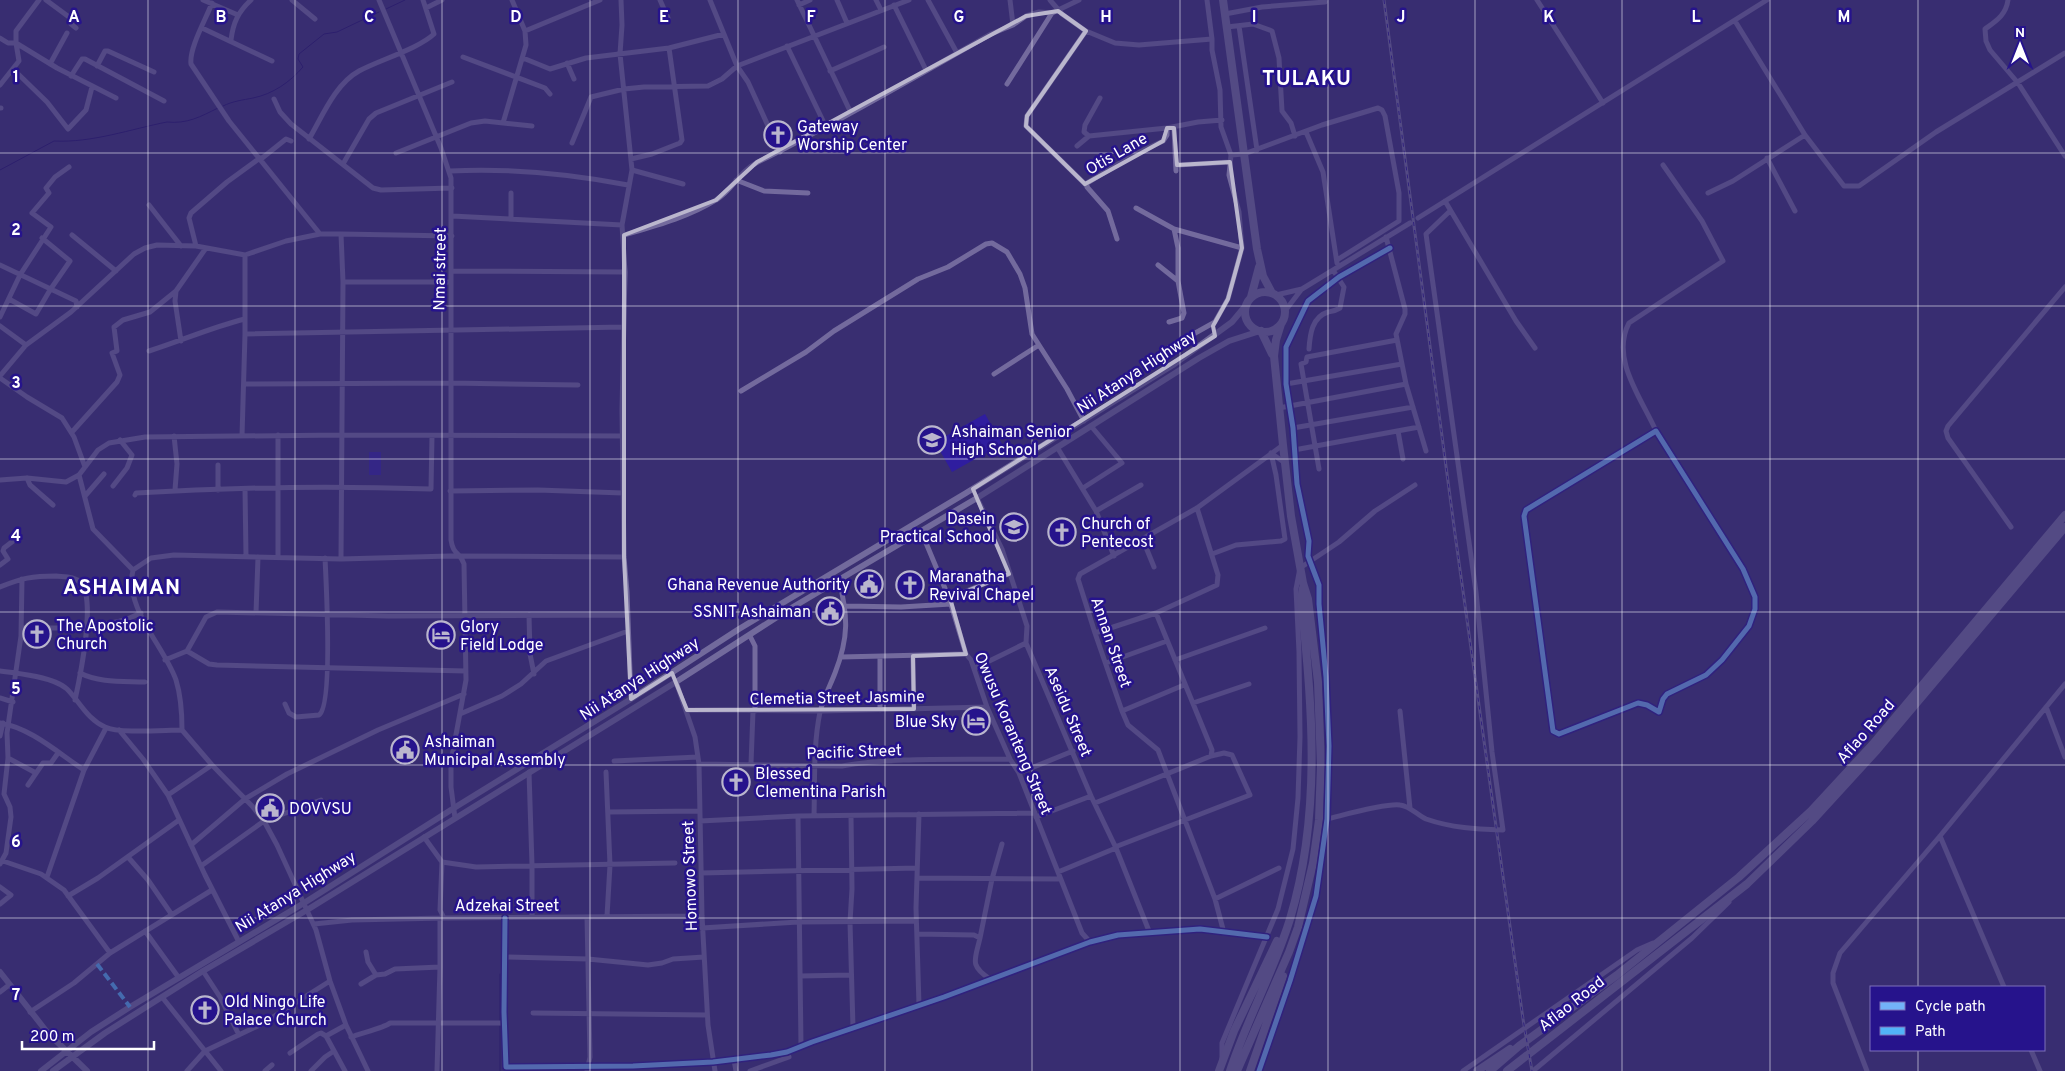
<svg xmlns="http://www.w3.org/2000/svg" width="2065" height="1071" font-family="Overpass,sans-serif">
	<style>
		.grass { fill: #2f1d9f }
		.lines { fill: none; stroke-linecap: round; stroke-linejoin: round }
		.stream { stroke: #1e0e69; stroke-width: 1 }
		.minor { stroke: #736a9d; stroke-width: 5 }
		.major { stroke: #726a9c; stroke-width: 6 }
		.highway { stroke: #746d9c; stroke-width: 8 }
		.rail-casing { stroke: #746d9c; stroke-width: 3 }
		.rail { stroke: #26138c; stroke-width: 1; stroke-dasharray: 4; stroke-linecap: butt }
		.quiet { stroke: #52b3f8; stroke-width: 4; stroke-dasharray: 8 4; stroke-linecap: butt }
		.cycleway-casing { stroke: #26138c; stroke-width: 8 }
		.cycleway { stroke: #73b2f8; stroke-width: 5 }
		.marked { fill: none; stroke: #bab6cd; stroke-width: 4; stroke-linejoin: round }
		.grid { fill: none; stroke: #fff; stroke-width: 1; stroke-opacity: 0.55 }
		.labels { text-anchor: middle; stroke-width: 5; stroke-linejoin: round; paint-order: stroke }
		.poi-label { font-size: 16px; fill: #fff; stroke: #26138c; text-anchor: start }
		.street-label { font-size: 16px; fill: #fff; stroke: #26138c }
		.district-label { font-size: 21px; font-weight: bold; letter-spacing: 1px; fill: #fff; stroke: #26138c }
		.grid-label { font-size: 16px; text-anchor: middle; font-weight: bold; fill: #fff; stroke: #26138c; stroke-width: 5; stroke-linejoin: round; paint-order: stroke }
	</style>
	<rect width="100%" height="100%" fill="#392e71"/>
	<path class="grass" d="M985 414 1002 444 952 472 935 442Z
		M369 452H381V475H369Z"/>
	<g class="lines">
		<path class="stream" d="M386 9 405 0
			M223 106C233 101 243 100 253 98 273 94 290 82 303 67L298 59 299 54 324 34 337 32 379 12
			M0 170 54 141C92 143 131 129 167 122 187 124 200 117 218 108
			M500 974V1021
			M500 1026V1071"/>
		<path class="minor" d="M46 0 69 17 71 24 76 28
			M203 0 238 15
			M292 0 315 19
			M379 0 441 148 451 178V540C453 555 460 552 464 564L466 680 451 762V787L455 818
			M621 0 622 25 620 54 632 170 622 225 625 272 622 410 624 557 627 592 631 699
			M660 0 668 18
			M710 0 737 66 748 82 780 152
			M797 0 851 113
			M837 0 847 23
			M876 0 881 10
			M928 0 957 53
			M1010 0 1013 25
			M1050 0 1062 14 1086 31 1115 43 1139 45 1212 39V50L1220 90 1221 127 1231 155 1244 154 1322 125 1378 108 1382 110 1385 116 1399 193V221L1337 260
			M1207 0 1212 39
			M1537 0 1603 103
			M2008 0C2006 15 1996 21 1985 29L1986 41 1990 50 2018 83 2065 156
			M212 3C206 19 189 48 191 64L229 121 320 234H341
			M799 5 810 0
			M894 5 926 70
			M426 8 442 0
			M1225 14 1262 7 1325 2
			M1735 21 1805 135 1844 186H1859L1936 132 2065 53
			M1239 26 1257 150
			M1227 27 1253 24 1272 31 1279 58 1282 111 1291 123 1295 136
			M202 28 272 61
			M525 31 600 0
			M1086 31 1027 116 1026 126 1086 185
			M0 38 8 43H16L57 68 116 98
			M231 40C233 23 238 12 251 0
			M787 46 826 127
			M463 57 545 88 550 94
			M523 58 550 69 586 58 669 48 724 34
			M567 63 574 79
			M50 64 67 33
			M97 66 105 51H108L154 72
			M14 70 47 102 68 129 86 110 92 87
			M830 71 884 47
			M71 76 82 59H85L164 101
			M1007 84 1052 13
			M0 85 19 61 16 43V31L39 0
			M274 99 280 112 291 124 373 188 381 190 452 188
			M0 108H1
			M503 123 526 45 525 31 512 0
			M1174 128 1176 171
			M1306 132 1323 172 1337 263
			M1089 136 1084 132 1085 125 1100 98
			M309 139C322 117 335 84 359 71 379 60 418 49 434 34L423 0
			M572 143 591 97 624 89 644 87 708 86 722 79 737 66 909 0
			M1077 146 1089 136 1167 128
			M396 153 471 123 485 121 532 126
			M1767 158 1795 211
			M261 159 286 139 291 141
			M631 159 652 154 680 143 682 140 669 48
			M343 164 369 119 376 113 452 82
			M1177 165 1230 162
			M632 170 683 184
			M450 171C510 168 570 174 628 185
			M736 180 764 191 808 193
			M511 193V219
			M1708 193 1733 181 1805 135
			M1445 201 1516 321 1535 348
			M149 205 181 246
			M1136 208 1174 229 1242 248 1239 212 1229 175 1231 155
			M452 216 622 225
			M1418 218 1767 0
			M72 235 116 271
			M624 235C655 226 689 217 716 200 733 190 739 171 758 162 837 123 913 78 991 34L1013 25 1026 16 1039 12 1052 13 1079 0
			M1386 237 1405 309V314L1396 334 1406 384 1426 451
			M1117 239 1108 211 1087 187V183L1133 155 1163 141 1167 135V128L1198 122 1222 120
			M196 246 189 218 191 213 227 182 260 158
			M0 265 76 301 77 307
			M1158 265 1178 281
			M451 271 625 272
			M343 282 341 234 452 236
			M1276 295 1302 289 1410 223
			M9 299 36 314 50 290 70 261 42 238
			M1285 311 1301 290
			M0 317 20 275 51 227 32 213 49 193 46 188 55 177 69 167
			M1169 322 1182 318 1184 313 1178 281V248L1174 229
			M0 326 26 345
			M245 334 623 327
			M181 341 175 301 176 291 206 248
			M1309 349C1310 334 1312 317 1328 312 1333 311 1335 311 1340 308L1344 287 1333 270
			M149 351C181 341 212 327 245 319
			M1163 351 1215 322 1228 299 1242 248
			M994 374 1039 345
			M0 376 26 345 71 312 134 254 145 248 157 245 196 246 245 255 286 241 320 234
			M0 378 27 397 62 418 74 437 85 467
			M244 384 450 383 578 385
			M1286 384 1402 364
			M741 391 806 352 834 331 918 279 948 267 986 244 992 243 1007 252 1020 274 1025 288 1032 334 1067 389 1084 421
			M1279 408 1406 384
			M1293 428 1413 407
			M1398 431 1403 459
			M1656 431 1743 569 1755 597V609L1749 626 1722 660 1706 675 1667 694 1663 699 1659 712 1647 705 1638 703 1559 734 1553 731 1524 516 1526 510Z
			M1656 431C1642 399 1610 359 1629 323L1723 261 1702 221 1663 165
			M72 432 117 382 120 375 112 353 117 351 114 327 123 320 150 312 176 291
			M174 436 177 464 175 490
			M242 436 245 334V255
			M1057 447 1096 511 1114 556
			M1294 450 1419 427
			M1271 453 1285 463
			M1319 469 1301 364 1306 362 1307 357 1397 340
			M79 475 93 529 133 570
			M27 478 30 485 53 505
			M0 480 27 478 66 482 79 475 98 450 109 443 145 437 342 435 623 436
			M113 486 127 468 132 455 120 440
			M1083 488 1122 463 1091 426
			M245 489 246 556
			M218 490V465
			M450 491 538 490 623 493
			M135 495 136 493C234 487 333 486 431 489L432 436
			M85 496 104 474
			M977 498 1002 549 1027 626 1026 643 1091 796 1116 848 1149 931
			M1096 511 1141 485
			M2011 527 1948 438 1946 431 1948 426 2065 287
			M921 531 949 598 966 654 971 660 987 707 1010 759 1019 773 1082 933 1090 942
			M1143 540 1154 567
			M1212 554 1236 545 1281 541 1285 539 1276 475 1271 453
			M278 557V435
			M341 559 343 282H451
			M0 565 8 559 3 551 4 548 17 538
			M0 587C22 578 32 576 56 576 65 577 74 576 81 583 96 600 80 677 75 700
			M949 598 1009 574
			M846 606 901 607 951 604
			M256 613 258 557
			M1156 613 1212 750 1211 756
			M529 615 530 654 534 674
			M87 624C106 626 123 622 141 613
			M22 628H76L86 630
			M1095 633 1156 613 1217 585 1218 575 1197 508
			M748 636H750L755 646V711
			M187 651 209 664 217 665 466 671
			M913 656 914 709
			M841 657 966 654
			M165 660 187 651 206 617 217 612 388 616 628 615
			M1175 660 1265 628
			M1106 663 1167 641
			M975 668 1026 643
			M0 671C17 673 54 677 67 689 80 702 87 719 105 727 120 734 164 730 182 730L212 765 252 806 264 821 277 845 316 930 330 981 346 1025 368 1071
			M80 673C99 683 124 681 145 682
			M676 682 695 737 699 764 702 916 708 1025 715 1071
			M0 698 13 702
			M1193 703 1249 684
			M285 704 289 713 296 717 319 715C333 706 326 579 325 558
			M2046 707 2065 757
			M687 710 821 711 987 707
			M880 710V657
			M1122 711 1184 685
			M1400 711 1410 808
			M460 714 502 696 521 684 546 661 628 631
			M0 723C31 728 58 753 84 770
			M119 730 143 759 168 795
			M182 730C182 713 181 696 176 680 164 646 124 608 133 570L151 558 174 555 341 559 450 556 624 557
			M0 736 3 723
			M8 758 36 773
			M614 761 698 757
			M699 764 842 766C893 757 957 760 1010 759
			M751 764 753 711
			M212 765 168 795 205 875 239 942
			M529 772 532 865V917
			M606 772 610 865 607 916
			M1019 773 1073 751
			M28 785 43 763H51L58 753
			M1095 803 1211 756 1224 753 1232 755 1250 795 1115 847
			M608 812 699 811
			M798 816 801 1046
			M814 816C815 782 813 746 820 712 823 699 830 686 835 673 849 637 848 616 839 580
			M851 816 852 889 850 922 853 1028
			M1036 817 1091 796
			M1327 819C1344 815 1385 803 1400 805 1410 806 1417 815 1426 819 1452 828 1476 829 1503 830L1492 752 1476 592 1426 234 1450 211
			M700 821 798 816 1035 813
			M1940 836 2004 987
			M424 837 442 862 476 867 675 863
			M191 845 245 799 287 774 378 730 464 694
			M128 857 148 880 172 915
			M3 861 41 874 64 890 110 953
			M442 862 440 910 444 918
			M0 864 6 853 11 817 10 807 4 794 8 758 7 733 21 636 22 579
			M201 866 264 821 321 800
			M1058 872 1116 848
			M701 873 917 868
			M47 877 84 770 106 728
			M917 878 1060 879
			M0 887 11 895 0 904
			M68 896 98 878 179 820
			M1215 899 1279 868
			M587 917 590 1057 587 1071
			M505 918 504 1012 506 1067 633 1066 713 1062 771 1055 787 1052 812 1042 944 997 1090 942 1118 935 1200 929 1267 937
			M314 924 352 920 444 918 702 916
			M702 928 798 922 916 921
			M145 931 179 978
			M1224 933 1215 899 1158 750 1128 725 1122 711 1095 633 1078 579 1080 574 1197 508 1283 445
			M917 934 974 935 980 938C975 960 969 965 990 979
			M980 938 992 879 1002 844
			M366 952 368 962 376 975
			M504 957 588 959 648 965 662 963 673 959 704 957
			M203 971 220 997 239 1035
			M800 976 851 975
			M361 984 376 975 385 974 395 969 440 967V918
			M0 992 9 985
			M162 997 221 1071
			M919 1005 916 908 919 814
			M30 1012 74 983 110 953 212 890
			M533 1013 707 1015
			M326 1036 346 1025
			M351 1037C361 1033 384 1028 390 1023H504
			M2031 1050 2040 1071
			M290 1053 318 1034 321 1033 326 1036 345 1071
			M734 1060 736 1071
			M1222 1060V1043L1278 909 1293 849 1298 798 1300 737 1299 652 1296 589 1300 568 1339 542 1375 511 1415 485
			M187 1071 205 1051 262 1024 330 981
			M265 1071 272 1065
			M311 1071 325 1057 334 1051
			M437 1071 440 967
			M750 1071 789 1057 787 1052
			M1259 1071 1290 981 1316 896 1327 819 1329 746 1326 677 1319 604V585L1308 556 1309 541 1297 484 1293 428 1286 384V347L1308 301 1339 277 1390 248
			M1463 1071 1637 950 1653 943
			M1533 1071 1692 938 1729 902
			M1867 1071 1833 983V973L1840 953 1940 836 2065 684"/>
		<path class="major" d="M0 972 47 1032 87 1071
			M41 1071 91 1032 130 1007 304 903 454 808 631 699 739 629 966 493 1173 365 1232 322 1247 304
			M53 1071 105 1033 203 971 307 910 676 682 788 610 977 498 1199 358 1229 341 1260 331"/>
		<path class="highway" d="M1223 0 1257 249 1263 276 1272 293
			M1245 312a20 20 0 1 1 40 0a20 20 0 1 1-40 0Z
			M1251 297 1259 267
			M1261 331 1272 354
			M1219 1071 1234 1031 1277 941
			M1230 1071C1247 1019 1274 971 1290 919 1321 816 1313 706 1301 601L1303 588
			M1237 1071 1289 952 1298 927 1313 863 1319 820 1321 766 1318 682 1308 599 1303 583 1291 516 1283 445 1274 356 1276 340 1281 324
			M1250 1071 1283 976
			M1477 1071 1510 1049
			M1490 1071 1519 1046 1617 975 1739 877 1811 811 1872 745 2065 515
			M1507 1071 1747 884 1812 821 1877 750 2065 527"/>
		<g class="rail-casing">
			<path id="rail" d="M1384 0 1455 534 1523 1019 1532 1071"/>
		</g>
		<use href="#rail" class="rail"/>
		<path class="quiet" d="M97 964 130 1007"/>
		<g class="cycleway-casing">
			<path id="cycleway" d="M1656 431 1743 569 1755 597V609L1749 626 1722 660 1706 675 1667 694 1663 699 1659 712 1647 705 1638 703 1559 734 1553 731 1524 516 1526 510Z
				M505 918 504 1012 506 1067 633 1066 713 1062 771 1055 787 1052 812 1042 944 997 1090 942 1118 935 1200 929 1267 937
				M1259 1071 1290 981 1316 896 1327 819 1329 746 1326 677 1319 604V585L1308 556 1309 541 1297 484 1293 428 1286 384V347L1308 301 1339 277 1390 248"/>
		</g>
		<use href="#cycleway" class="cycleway"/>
	</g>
	<path d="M0 0H2065V1071H0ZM1058 11 1086 31 1027 116 1026 126 1085 184 1163 141 1167 128H1174L1177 165 1230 162 1242 248 1228 299 1213 326 1215 336 973 489 1009 574 950 598 966 654 913 656 914 709 687 710 672 673 631 699 624 557V235L716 200 757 162 1026 16Z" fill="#392e71" fill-opacity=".55" fill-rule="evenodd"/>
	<path class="marked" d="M1058 11 1086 31 1027 116 1026 126 1085 184 1163 141 1167 128H1174L1177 165 1230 162 1242 248 1228 299 1213 326 1215 336 973 489 1009 574 950 598 966 654 913 656 914 709 687 710 672 673 631 699 624 557V235L716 200 757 162 1026 16Z"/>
	<path class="grid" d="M148 0V1071M295 0V1071M442 0V1071M590 0V1071M738 0V1071M885 0V1071M1032 0V1071M1180 0V1071M1328 0V1071M1475 0V1071M1622 0V1071M1770 0V1071M1918 0V987M0 153H2065M0 306H2065M0 459H2065M0 612H2065M0 765H2065M0 918H2065M1918 1050V1071"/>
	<defs>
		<g id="church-ring" transform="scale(1.4375)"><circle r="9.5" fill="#26138c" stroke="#bab6cd" stroke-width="1.5"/><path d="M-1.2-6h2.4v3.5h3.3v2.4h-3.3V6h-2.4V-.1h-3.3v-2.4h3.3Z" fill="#bab6cd"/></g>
		<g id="school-ring" transform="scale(1.4375)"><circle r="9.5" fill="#26138c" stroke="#bab6cd" stroke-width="1.5"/><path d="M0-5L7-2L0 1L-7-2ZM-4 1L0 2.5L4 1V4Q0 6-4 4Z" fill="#bab6cd"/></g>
		<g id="civic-ring" transform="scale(1.4375)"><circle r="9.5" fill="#26138c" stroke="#bab6cd" stroke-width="1.5"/><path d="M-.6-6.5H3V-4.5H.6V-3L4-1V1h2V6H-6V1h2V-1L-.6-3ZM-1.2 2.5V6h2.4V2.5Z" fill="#bab6cd"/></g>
		<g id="hotel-ring" transform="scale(1.4375)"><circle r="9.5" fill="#26138c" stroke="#bab6cd" stroke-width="1.5"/><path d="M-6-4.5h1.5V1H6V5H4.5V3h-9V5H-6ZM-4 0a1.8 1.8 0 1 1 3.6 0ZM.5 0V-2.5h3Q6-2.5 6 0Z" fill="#bab6cd"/></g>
	</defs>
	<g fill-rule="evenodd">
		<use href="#church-ring" x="778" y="135"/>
		<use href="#school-ring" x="932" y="440"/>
		<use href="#school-ring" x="1014" y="527"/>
		<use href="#church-ring" x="1062" y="532"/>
		<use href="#civic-ring" x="869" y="584"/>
		<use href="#church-ring" x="910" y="585"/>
		<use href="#civic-ring" x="830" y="611"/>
		<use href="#church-ring" x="37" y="634"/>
		<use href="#hotel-ring" x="441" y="635"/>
		<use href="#hotel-ring" x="976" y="721"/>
		<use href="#civic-ring" x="405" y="750"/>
		<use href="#church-ring" x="736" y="782"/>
		<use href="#civic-ring" x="270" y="808"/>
		<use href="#church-ring" x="205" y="1010"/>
	</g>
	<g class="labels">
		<g class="poi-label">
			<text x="797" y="132">Gateway<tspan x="797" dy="18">Worship Center</tspan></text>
			<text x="951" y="437">Ashaiman Senior<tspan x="951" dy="18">High School</tspan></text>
			<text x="995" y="524" text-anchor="end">Dasein<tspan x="995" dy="18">Practical School</tspan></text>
			<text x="1081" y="529">Church of<tspan x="1081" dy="18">Pentecost</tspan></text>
			<text x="929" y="582">Maranatha<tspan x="929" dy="18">Revival Chapel</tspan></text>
			<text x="850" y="590" text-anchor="end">Ghana Revenue Authority</text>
			<text x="811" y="617" text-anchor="end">SSNIT Ashaiman</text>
			<text x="56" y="631">The Apostolic<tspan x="56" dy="18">Church</tspan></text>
			<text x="460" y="632">Glory<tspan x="460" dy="18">Field Lodge</tspan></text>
			<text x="957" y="727" text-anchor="end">Blue Sky</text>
			<text x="424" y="747">Ashaiman<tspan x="424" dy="18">Municipal Assembly</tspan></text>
			<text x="755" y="779">Blessed<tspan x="755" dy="18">Clementina Parish</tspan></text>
			<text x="289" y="814">DOVVSU</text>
			<text x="224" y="1007">Old Ningo Life<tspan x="224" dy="18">Palace Church</tspan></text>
		</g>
		<g class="street-label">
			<text transform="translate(1116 153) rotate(-30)" y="6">Otis Lane</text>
			<text transform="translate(439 269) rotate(-89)" y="6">Nmai street</text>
			<text transform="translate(1136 371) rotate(-33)" y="6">Nii Atanya Highway</text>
			<text transform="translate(1112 642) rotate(71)" y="6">Annan Street</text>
			<text transform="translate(639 678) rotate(-33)" y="6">Nii Atanya Highway</text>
			<text transform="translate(837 697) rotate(-1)" y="6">Clemetia Street Jasmine</text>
			<text transform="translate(1069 711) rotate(67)" y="6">Aseidu Street</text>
			<text transform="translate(1865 731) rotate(-49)" y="6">Aflao Road</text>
			<text transform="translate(1014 733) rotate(67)" y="6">Owusu Koranteng Street</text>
			<text transform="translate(854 751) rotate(-2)" y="6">Pacific Street</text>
			<text transform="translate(689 876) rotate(-92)" y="6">Homowo Street</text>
			<text transform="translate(295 891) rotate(-32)" y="6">Nii Atanya Highway</text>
			<text x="507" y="911">Adzekai Street</text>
			<text transform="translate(1571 1003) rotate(-38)" y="6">Aflao Road</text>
		</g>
		<g class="district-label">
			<text x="1307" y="85">TULAKU</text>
			<text x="122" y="594">ASHAIMAN</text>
		</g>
	</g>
	<g class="grid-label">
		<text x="74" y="22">A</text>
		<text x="221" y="22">B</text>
		<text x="369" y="22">C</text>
		<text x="516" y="22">D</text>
		<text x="664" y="22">E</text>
		<text x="811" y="22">F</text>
		<text x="959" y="22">G</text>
		<text x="1106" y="22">H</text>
		<text x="1254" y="22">I</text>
		<text x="1401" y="22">J</text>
		<text x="1549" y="22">K</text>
		<text x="1696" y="22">L</text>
		<text x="1844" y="22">M</text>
		<text x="16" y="82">1</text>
		<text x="16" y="235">2</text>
		<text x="16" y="388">3</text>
		<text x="16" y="541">4</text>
		<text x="16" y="694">5</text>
		<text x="16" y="847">6</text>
		<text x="16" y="1000">7</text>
	</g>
	<rect x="1870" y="986" width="175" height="65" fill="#26138c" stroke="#7d71ba"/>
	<rect x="1880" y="1002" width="25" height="8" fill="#73b2f8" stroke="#7d71ba"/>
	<text x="1915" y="1011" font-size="15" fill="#ffffff">Cycle path</text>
	<rect x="1880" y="1027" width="25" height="8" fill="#52b3f8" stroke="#7d71ba"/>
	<text x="1915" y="1036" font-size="15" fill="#ffffff">Path</text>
	<g transform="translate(2020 45)" stroke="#26138c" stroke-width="4" paint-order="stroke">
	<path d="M0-4L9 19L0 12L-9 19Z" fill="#ffffff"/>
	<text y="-8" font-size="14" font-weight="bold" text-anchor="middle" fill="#ffffff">N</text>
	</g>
	<path d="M22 1041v8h132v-8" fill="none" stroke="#ffffff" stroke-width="2.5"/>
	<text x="30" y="1041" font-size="15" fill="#ffffff" stroke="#26138c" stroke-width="4" paint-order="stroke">200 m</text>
</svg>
